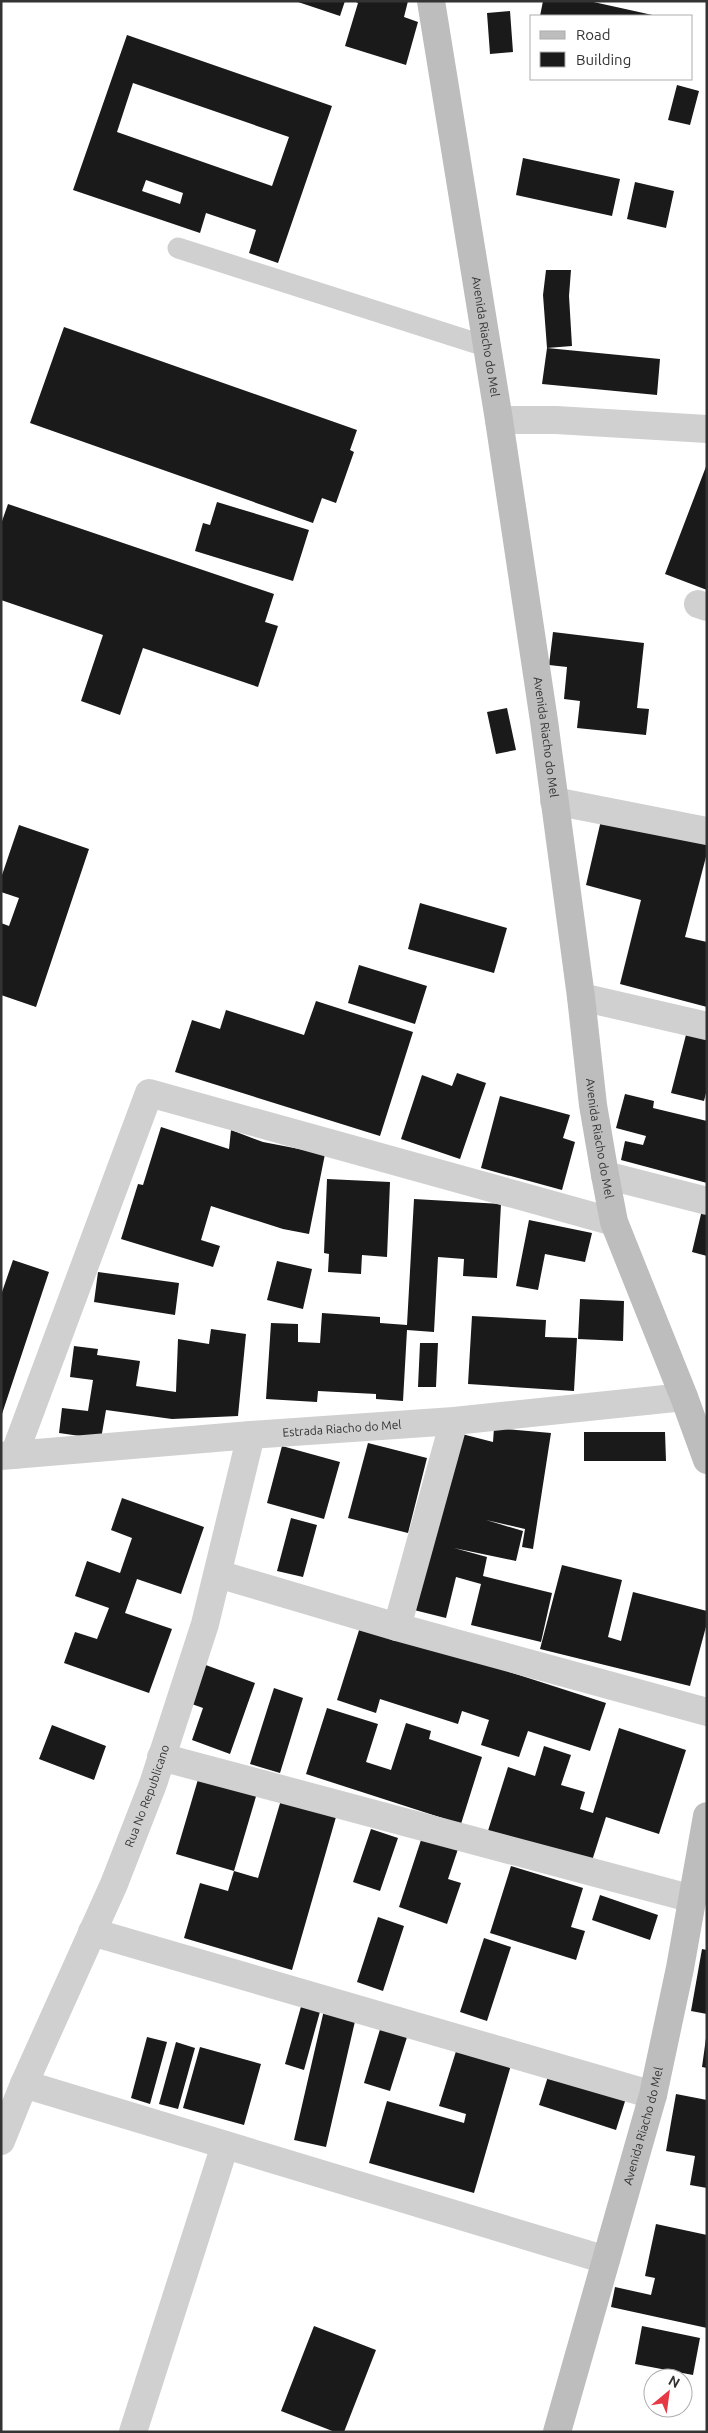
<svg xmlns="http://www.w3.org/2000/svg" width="708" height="2433" font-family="Ubuntu,sans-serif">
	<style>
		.building { fill: #1a1a1a; fill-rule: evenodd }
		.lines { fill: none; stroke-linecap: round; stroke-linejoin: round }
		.lane { stroke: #d0d0d0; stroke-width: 21 }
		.street { stroke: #d0d0d0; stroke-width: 28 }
		.secondary { stroke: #bdbdbd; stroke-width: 28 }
		.labels { text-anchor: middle; stroke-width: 5; stroke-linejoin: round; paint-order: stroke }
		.street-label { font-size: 12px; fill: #333; stroke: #fff }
	</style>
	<rect width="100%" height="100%" fill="#fff"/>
	<path class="building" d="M295 1H345L340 16Z
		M354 1H408L404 17 418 22 406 65 345 46 358 3Z
		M543 1H589L657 16H540Z
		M510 11 513 52 490 54 487 13Z
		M127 35 332 106 278 263 249 253 256 230 206 213 200 233 73 190ZM133 83 289 137 272 186 117 132ZM146 180 183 193 180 204 142 191Z
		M677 85 699 91 690 125 668 120Z
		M523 158 620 179 612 216 516 195Z
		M635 182 674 191 666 228 627 219Z
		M546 270H571L569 296 572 346 547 348 543 295Z
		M64 327 357 430 350 450 354 452 336 503 322 498 313 523 30 423Z
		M547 348 660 359 657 395 542 384Z
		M707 464V590L665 574Z
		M217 502 309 530 293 581 195 551 203 523 210 525Z
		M8 504 274 594 265 622 278 626 258 687 143 648 120 715 81 701 103 635 1 600V524Z
		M553 632 644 643 637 708 649 709 646 735 577 728 580 701 564 699 567 667 549 665Z
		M507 708 516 750 496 754 487 712Z
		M602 816 707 839V853L685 937 707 942V1007L620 984 641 900 586 885Z
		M19 825 89 849 36 1007 1 995V923L9 926 19 898 1 892V878Z
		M420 903 507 928 494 973 408 949Z
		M359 965 427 986 415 1024 348 1003Z
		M316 1001 413 1032 380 1136 175 1072 192 1020 220 1029 226 1010 304 1035Z
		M688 1027 707 1032V1089L704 1101 671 1093Z
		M457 1073 486 1083 460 1159 401 1139 422 1075 452 1086Z
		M625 1094 654 1101 653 1108 707 1121V1183L621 1160 625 1141 643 1145 646 1136 616 1128Z
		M500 1096 570 1115 563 1138 575 1142 562 1190 481 1168Z
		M161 1127 229 1149 231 1130 263 1142 325 1154 309 1234 283 1229 211 1206 201 1240 220 1246 213 1267 121 1239 138 1184 143 1185Z
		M327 1179 390 1182 387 1257 362 1255 361 1274 328 1272 329 1254 324 1253Z
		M414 1199 501 1204 497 1278 463 1276 464 1259 438 1257 434 1332 407 1330 403 1401 376 1399V1394L318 1391 317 1402 266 1399 271 1323 298 1324V1342L320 1343 322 1313 380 1317V1323L407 1325Z
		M702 1210 707 1211V1256L692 1252Z
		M529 1220 592 1233 585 1262 545 1254 538 1290 516 1286Z
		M13 1260 49 1272 2 1414 1 1295Z
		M277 1261 312 1269 303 1309 267 1300Z
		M98 1272 179 1283 175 1315 94 1302Z
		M580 1299 624 1301 623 1341 578 1339Z
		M472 1316 546 1320 545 1337 577 1338 574 1391 468 1384Z
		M211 1329 246 1334 238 1416 172 1419 106 1410 101 1439 59 1433 62 1408 88 1411 93 1380 70 1377 74 1346 98 1349 97 1355 140 1361 136 1386 176 1392 178 1339 209 1344Z
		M420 1343H438L436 1387H418Z
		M494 1428 551 1433 533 1549 522 1547 525 1529 486 1520 523 1531 516 1561 454 1548 487 1557 483 1576 552 1593 541 1642 471 1625 481 1584 456 1577 446 1618 414 1610 458 1433 493 1442Z
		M584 1432H665L666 1461H584Z
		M368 1443 427 1458 408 1533 348 1518Z
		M282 1446 340 1462 324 1519 267 1503Z
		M122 1498 204 1527 181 1594 137 1579 125 1613 172 1629 149 1693 64 1663 75 1632 97 1639 109 1608 75 1596 87 1561 120 1573 132 1538 111 1530Z
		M291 1518 317 1525 303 1577 277 1571Z
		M562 1565 622 1580 608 1637 621 1641 633 1592 707 1611V1623L690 1686 540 1649Z
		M361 1624 606 1703 590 1751 528 1731 519 1757 481 1745 489 1720 462 1711 458 1724 380 1699 376 1713 337 1700Z
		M203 1664 255 1683 230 1754 192 1740 203 1708 189 1703Z
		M274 1688 303 1698 280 1773 250 1764Z
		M327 1708 378 1724 366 1762 391 1770 406 1723 431 1731 429 1739 482 1757 461 1824 306 1774Z
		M52 1725 106 1746 94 1780 39 1759Z
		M619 1728 686 1750 659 1834 606 1817 590 1867 487 1834 508 1767 535 1776 544 1746 571 1755 561 1785 585 1792 580 1809 593 1813Z
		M199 1776 257 1793 234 1871 176 1854Z
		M281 1800 336 1817 292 1970 184 1938 200 1883 228 1891 234 1871 258 1878Z
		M371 1829 398 1838 380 1891 353 1882Z
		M422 1837 458 1849 448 1879 461 1883 447 1924 399 1907Z
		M511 1866 583 1888 571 1927 585 1931 576 1960 490 1933Z
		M600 1895 658 1915 650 1940 592 1920Z
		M378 1917 404 1926 383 1991 357 1982Z
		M484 1938 511 1947 487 2021 460 2012Z
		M702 1949 707 1950V2014L691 2011Z
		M302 2003 321 2008 304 2070 285 2064Z
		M324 2010 356 2017 326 2147 294 2140Z
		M381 2026 408 2034 390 2091 364 2083Z
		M147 2037 167 2042 150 2104 131 2098Z
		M706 2038H707V2068L702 2067Z
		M176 2042 195 2048 178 2109 159 2104Z
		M200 2047 261 2064 244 2125 183 2108Z
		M457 2048 511 2065 474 2193 369 2163 387 2101 464 2123 466 2114 439 2106Z
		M550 2070 627 2095 616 2130 539 2105Z
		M676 2094 707 2100V2188L690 2185 695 2156 666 2151Z
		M656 2224 707 2235V2328L611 2307 615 2287 651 2295 655 2278 645 2276Z
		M314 2326 376 2350 344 2432H335L281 2411Z
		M642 2326 700 2338 693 2375 635 2364Z"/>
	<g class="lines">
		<path class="lane" d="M178 248 488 347"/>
		<g class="street">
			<path d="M499 420H556L707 429"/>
			<path d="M698 604 707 607"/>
			<path d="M554 801 707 831"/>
			<path d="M581 997 707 1026"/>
			<path d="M605 1175 707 1201"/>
			<path d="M14 1455 149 1093 614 1222"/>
			<path id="s1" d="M1 1456 251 1435 454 1421 684 1397"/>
			<path d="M218 1574 397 1627 707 1712"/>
			<path d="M397 1627 454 1421"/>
			<path d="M161 1757 693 1899"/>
			<path d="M92 1932 653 2095"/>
			<path d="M24 2084 606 2260"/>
			<path id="s2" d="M1 2141 24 2084 114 1884 153 1784 205 1624 251 1435"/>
			<path d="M133 2432 225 2145"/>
		</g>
		<g class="secondary">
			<path id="s3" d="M431 1 499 420 544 721 581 997 593 1105 605 1175 614 1222 684 1397 707 1460"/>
			<path id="s4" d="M557 2432 653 2095 680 1968 707 1816"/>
		</g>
	</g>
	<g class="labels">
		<g class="street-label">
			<text dy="4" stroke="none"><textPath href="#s3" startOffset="340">Avenida Riacho do Mel</textPath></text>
			<text dy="4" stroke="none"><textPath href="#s3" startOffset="745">Avenida Riacho do Mel</textPath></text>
			<text dy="4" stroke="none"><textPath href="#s3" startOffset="1150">Avenida Riacho do Mel</textPath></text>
			<text dy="4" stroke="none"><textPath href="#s1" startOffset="342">Estrada Riacho do Mel</textPath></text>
			<text dy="4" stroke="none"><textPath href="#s2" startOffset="375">Rua No Republicano</textPath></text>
			<text dy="4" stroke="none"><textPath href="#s4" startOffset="318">Avenida Riacho do Mel</textPath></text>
		</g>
	</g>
	<rect width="708" height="2433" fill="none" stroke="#333333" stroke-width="5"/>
	<rect x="530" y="15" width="162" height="65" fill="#ffffff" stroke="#adadad"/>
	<rect x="540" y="31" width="25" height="8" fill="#bdbdbd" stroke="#adadad"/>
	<text x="576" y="40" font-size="15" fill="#333333">Road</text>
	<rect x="540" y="52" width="25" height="15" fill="#1a1a1a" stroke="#adadad"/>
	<text x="576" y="65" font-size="15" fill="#333333">Building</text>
	<g transform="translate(668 2393) rotate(29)"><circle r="24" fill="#ffffff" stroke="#adadad"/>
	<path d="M0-4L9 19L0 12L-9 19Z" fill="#e63946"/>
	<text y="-8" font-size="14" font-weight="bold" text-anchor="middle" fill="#333333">N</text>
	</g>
</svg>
